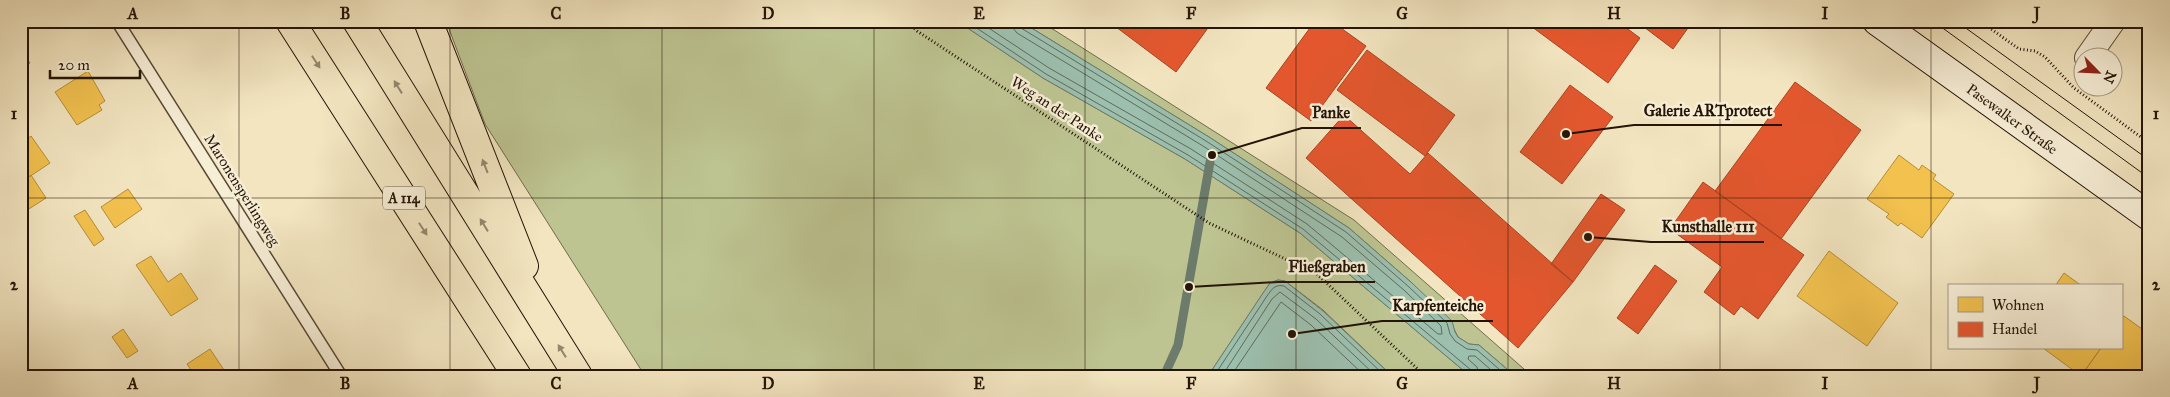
<svg xmlns="http://www.w3.org/2000/svg" width="2170" height="397" font-family="'IM FELL Great Primer',serif">
	<style>
		.green { fill: #bdc491; stroke: #706c4c }
		.water { fill: #9cbfae; stroke: #6c7b6b }
		.homes { fill: #f2c14e; stroke: #b48d38 }
		.shops { fill: #e4572e; stroke: #aa4322 }
		.lines { fill: none; stroke-linecap: round; stroke-linejoin: round }
		.shore { stroke: #606a5a; stroke-width: 1 }
		.stream { stroke: #6c7b6b; stroke-width: 9 }
		.lane-casing { stroke: #584834; stroke-width: 14 }
		.street-casing { stroke: #584834; stroke-width: 26 }
		.secondary-casing { stroke: #241406; stroke-width: 30 }
		.highway-casing { stroke: #241406; stroke-width: 30 }
		.path { stroke: #241406; stroke-width: 3; stroke-dasharray: 1 2.5; stroke-linecap: butt }
		.lane { stroke: #f7eed6; stroke-width: 11 }
		.street { stroke: #f7eed6; stroke-width: 24 }
		.secondary { stroke: #f7eed6; stroke-width: 28 }
		.highway { stroke: #f2e5c0; stroke-width: 28 }
		.tram { stroke: #241406; stroke-width: 1 }
		.oneway { fill: #95876c }
		.grid { fill: none; stroke: #241406; stroke-width: 1; stroke-opacity: 0.55 }
		.labels { text-anchor: middle; stroke-width: 5; stroke-linejoin: round; paint-order: stroke }
		.shield { fill: #f7eed6; stroke: #635544; stroke-width: 1 }
		.shield-label { font-size: 14px; font-weight: bold; fill: #241406 }
		.street-label { font-size: 15px; fill: #241406; stroke: #f7eed6 }
		.leader { fill: none; stroke: #241406; stroke-width: 2 }
		.callout-dot { fill: #241406; stroke: #f7eed6; stroke-width: 2 }
		.callout-label { font-size: 16px; text-anchor: middle; font-weight: bold; fill: #241406; stroke: #f7eed6; stroke-width: 5; stroke-linejoin: round; paint-order: stroke }
		.neatline { fill: none; stroke: #241406; stroke-width: 2 }
		.grid-label { font-size: 16px; text-anchor: middle; font-weight: bold; fill: #241406 }
	</style>
	<rect width="100%" height="100%" fill="#f2e5c0"/>
	<filter id="stains"><feTurbulence type="fractalNoise" baseFrequency=".004" numOctaves="4"/><feColorMatrix values="0 0 0 0 .2 0 0 0 0 .09 0 0 0 0 .02 0 0 0 .5 -.17"/></filter>
	<radialGradient id="worn" r=".72"><stop offset=".6" stop-color="#630" stop-opacity="0"/><stop offset="1" stop-color="#630" stop-opacity=".3"/></radialGradient>
	<path class="green" d="M446 21H957L1043 78 1185 159 1300 233 1470 376H1392L1323 310 1285 281 1278 280 1270 283 1208 376H645L485 124Z
		M1020 21H1040L1354 220 1532 376H1515L1479 345 1469 344 1458 337 1453 327 1412 283 1349 228 1209 137Z"/>
	<path class="water" d="M957 21H1020L1209 137 1349 228 1412 283 1452 321 1455 332 1458 337 1469 344 1479 345 1515 376H1470L1300 233 1185 159 1043 78Z
		M1278 280 1285 281 1323 311 1392 376H1208L1263 293 1270 283Z"/>
	<path class="homes" d="M21 49 30 63 21 68Z
		M88 71 105 101 99 105 102 110 77 125 55 92Z
		M31 136 50 163 29 177 21 166V144Z
		M1899 155 1919 170 1922 165 1936 175 1933 179 1954 194 1922 238 1901 223 1898 226 1886 217 1889 214 1867 199Z
		M31 175 46 198 21 214V179L23 181Z
		M128 189 142 209 115 228 101 207Z
		M85 210 104 239 94 246 74 216Z
		M1829 251 1898 303 1867 346 1797 296Z
		M151 256 168 282 181 273 198 299 171 316 136 265Z
		M2064 273 2082 286H2055Z
		M2124 316 2149 334V376H2081L2101 348H2121V320Z
		M123 329 138 351 127 358 112 337Z
		M2043 348H2101L2081 376Z
		M210 349 226 373 221 376H195L187 364Z"/>
	<path class="shops" d="M1108 21H1213L1176 72Z
		M1315 21H1331L1366 46 1311 121 1266 88Z
		M1524 21H1617L1640 38 1608 83Z
		M1636 21H1693L1673 49Z
		M1367 50 1455 115 1425 156 1337 90Z
		M1795 82 1861 130 1781 239 1715 191Z
		M1570 85 1613 117 1562 184 1520 152Z
		M1344 115 1410 174 1428 153 1573 282 1518 348 1306 158Z
		M1703 182 1804 255 1758 319 1741 306 1734 315 1704 292 1722 267 1670 229Z
		M1601 194 1625 210 1573 282 1551 264Z
		M1655 265 1677 281 1638 334 1617 318Z"/>
	<g class="lines">
		<path class="shore" d="M966 21 1046 74 1188 155 1303 229 1471 370 1473 376
			M978 21 1049 68 1191 149 1307 224 1438 334H1442L1441 326 1405 291 1342 237 1203 146 1017 33 1013 28 1012 21
			M1018 21 1021 28 1206 141 1346 232 1409 287 1447 323 1450 334 1455 341 1467 349 1477 350 1507 376
			M1214 376 1267 296C1272 289 1275 284 1284 286L1320 314 1385 376
			M1222 376 1272 299 1280 292 1316 319 1376 376
			M1231 376 1281 302 1311 325 1365 376
			M1479 376 1477 367 1468 359 1469 356H1475L1498 376"/>
		<path class="stream" d="M1164 376 1178 345 1210 162"/>
		<g class="lane-casing">
			<path id="lane" d="M117 21 341 376"/>
		</g>
		<g class="street-casing">
			<path id="street" d="M2087 58 2113 21"/>
		</g>
		<g class="secondary-casing">
			<path id="secondary" d="M1877 21 2149 216"/>
		</g>
		<g class="highway-casing">
			<path id="highway" d="M290 21 517 376
				M357 21 578 376
				M428 21 524 266"/>
		</g>
		<path class="path" d="M907 21 917 31 1209 223 1317 274 1425 376
			M1980 21 2019 49 2035 51 2045 57 2074 88 2149 143"/>
		<use href="#lane" class="lane"/>
		<use href="#street" class="street"/>
		<use href="#secondary" class="secondary"/>
		<use href="#highway" class="highway"/>
		<path class="tram" d="M1933 21 2149 178
			M1956 21 2149 160"/>
	</g>
	<defs><path id="oneway-solid" d="M-6-.8H1V-3.2L6.5 0L1 3.2V.8H-6Z" transform="scale(1.25)"/></defs>
	<g class="oneway">
		<use href="#oneway-solid" transform="translate(316 62) rotate(57)"/>
		<use href="#oneway-solid" transform="translate(398 87) rotate(-122)"/>
		<use href="#oneway-solid" transform="translate(485 166) rotate(-111)"/>
		<use href="#oneway-solid" transform="translate(484 225) rotate(-122)"/>
		<use href="#oneway-solid" transform="translate(423 229) rotate(57)"/>
		<use href="#oneway-solid" transform="translate(562 351) rotate(-122)"/>
	</g>
	<path class="grid" d="M239 21V376M450 21V376M662 21V376M874 21V376M1085 21V376M1296 21V376M1508 21V376M1720 21V376M1931 21V376M21 198H2149"/>
	<g class="labels">
		<rect class="shield" x="383" y="186.5" width="42" height="23" rx="4"/>
		<g class="shield-label">
			<text x="404" y="203">A 114</text>
		</g>
		<g class="street-label">
			<text transform="translate(1057 109) rotate(33)" y="5">Weg an der Panke</text>
			<text transform="translate(2012 119) rotate(36)" y="5">Pasewalker Straße</text>
			<text transform="translate(242 190) rotate(58)" y="5">Maronensperlingweg</text>
		</g>
	</g>
	<path class="leader" d="M1566 134L1634 125H1782M1212 155L1302 128H1361M1588 237L1651 242H1764M1189 287L1278 282H1375M1292 334L1382 321H1493"/>
	<g class="callout-dot">
		<circle cx="1566" cy="134" r="5"/>
		<circle cx="1212" cy="155" r="5"/>
		<circle cx="1588" cy="237" r="5"/>
		<circle cx="1189" cy="287" r="5"/>
		<circle cx="1292" cy="334" r="5"/>
	</g>
	<g class="callout-label">
		<text x="1708" y="116">Galerie ARTprotect</text>
		<text x="1331" y="118">Panke</text>
		<text x="1708" y="232">Kunsthalle 111</text>
		<text x="1327" y="272">Fließgraben</text>
		<text x="1438" y="311">Karpfenteiche</text>
	</g>
	<rect width="2170" height="397" fill="none" stroke="#f2e5c0" stroke-width="55"/>
	<rect x="1948" y="284" width="175" height="65" fill="#f7eed6" stroke="#a39783"/>
	<rect x="1958" y="297" width="25" height="15" fill="#f2c14e" stroke="#a39783"/>
	<text x="1992" y="310" font-size="15" fill="#241406">Wohnen</text>
	<rect x="1958" y="322" width="25" height="15" fill="#e4572e" stroke="#a39783"/>
	<text x="1992" y="334" font-size="15" fill="#241406">Handel</text>
	<g transform="translate(2098 72) rotate(114)"><circle r="24" fill="#f7eed6" stroke="#a39783"/>
	<path d="M0-4L9 19L0 12L-9 19Z" fill="#8f2418"/>
	<text y="-8" font-size="14" font-weight="bold" text-anchor="middle" fill="#241406">N</text>
	</g>
	<path d="M50 70v8h90v-8" fill="none" stroke="#241406" stroke-width="2.5"/>
	<text x="58" y="70" font-size="15" fill="#241406" stroke="#f7eed6" stroke-width="4" paint-order="stroke">20 m</text>
	<rect x="28" y="28" width="2114" height="342" class="neatline"/>
	<g class="grid-label">
		<text x="133" y="19">A</text>
		<text x="345" y="19">B</text>
		<text x="556" y="19">C</text>
		<text x="768" y="19">D</text>
		<text x="979" y="19">E</text>
		<text x="1191" y="19">F</text>
		<text x="1402" y="19">G</text>
		<text x="1614" y="19">H</text>
		<text x="1825" y="19">I</text>
		<text x="2037" y="19">J</text>
		<text x="14" y="119">1</text>
		<text x="2156" y="119">1</text>
		<text x="14" y="290">2</text>
		<text x="2156" y="290">2</text>
		<text x="133" y="389">A</text>
		<text x="345" y="389">B</text>
		<text x="556" y="389">C</text>
		<text x="768" y="389">D</text>
		<text x="979" y="389">E</text>
		<text x="1191" y="389">F</text>
		<text x="1402" y="389">G</text>
		<text x="1614" y="389">H</text>
		<text x="1825" y="389">I</text>
		<text x="2037" y="389">J</text>
	</g>
	<rect width="100%" height="100%" filter="url(#stains)"/>
	<rect width="100%" height="100%" fill="url(#worn)"/>
</svg>
